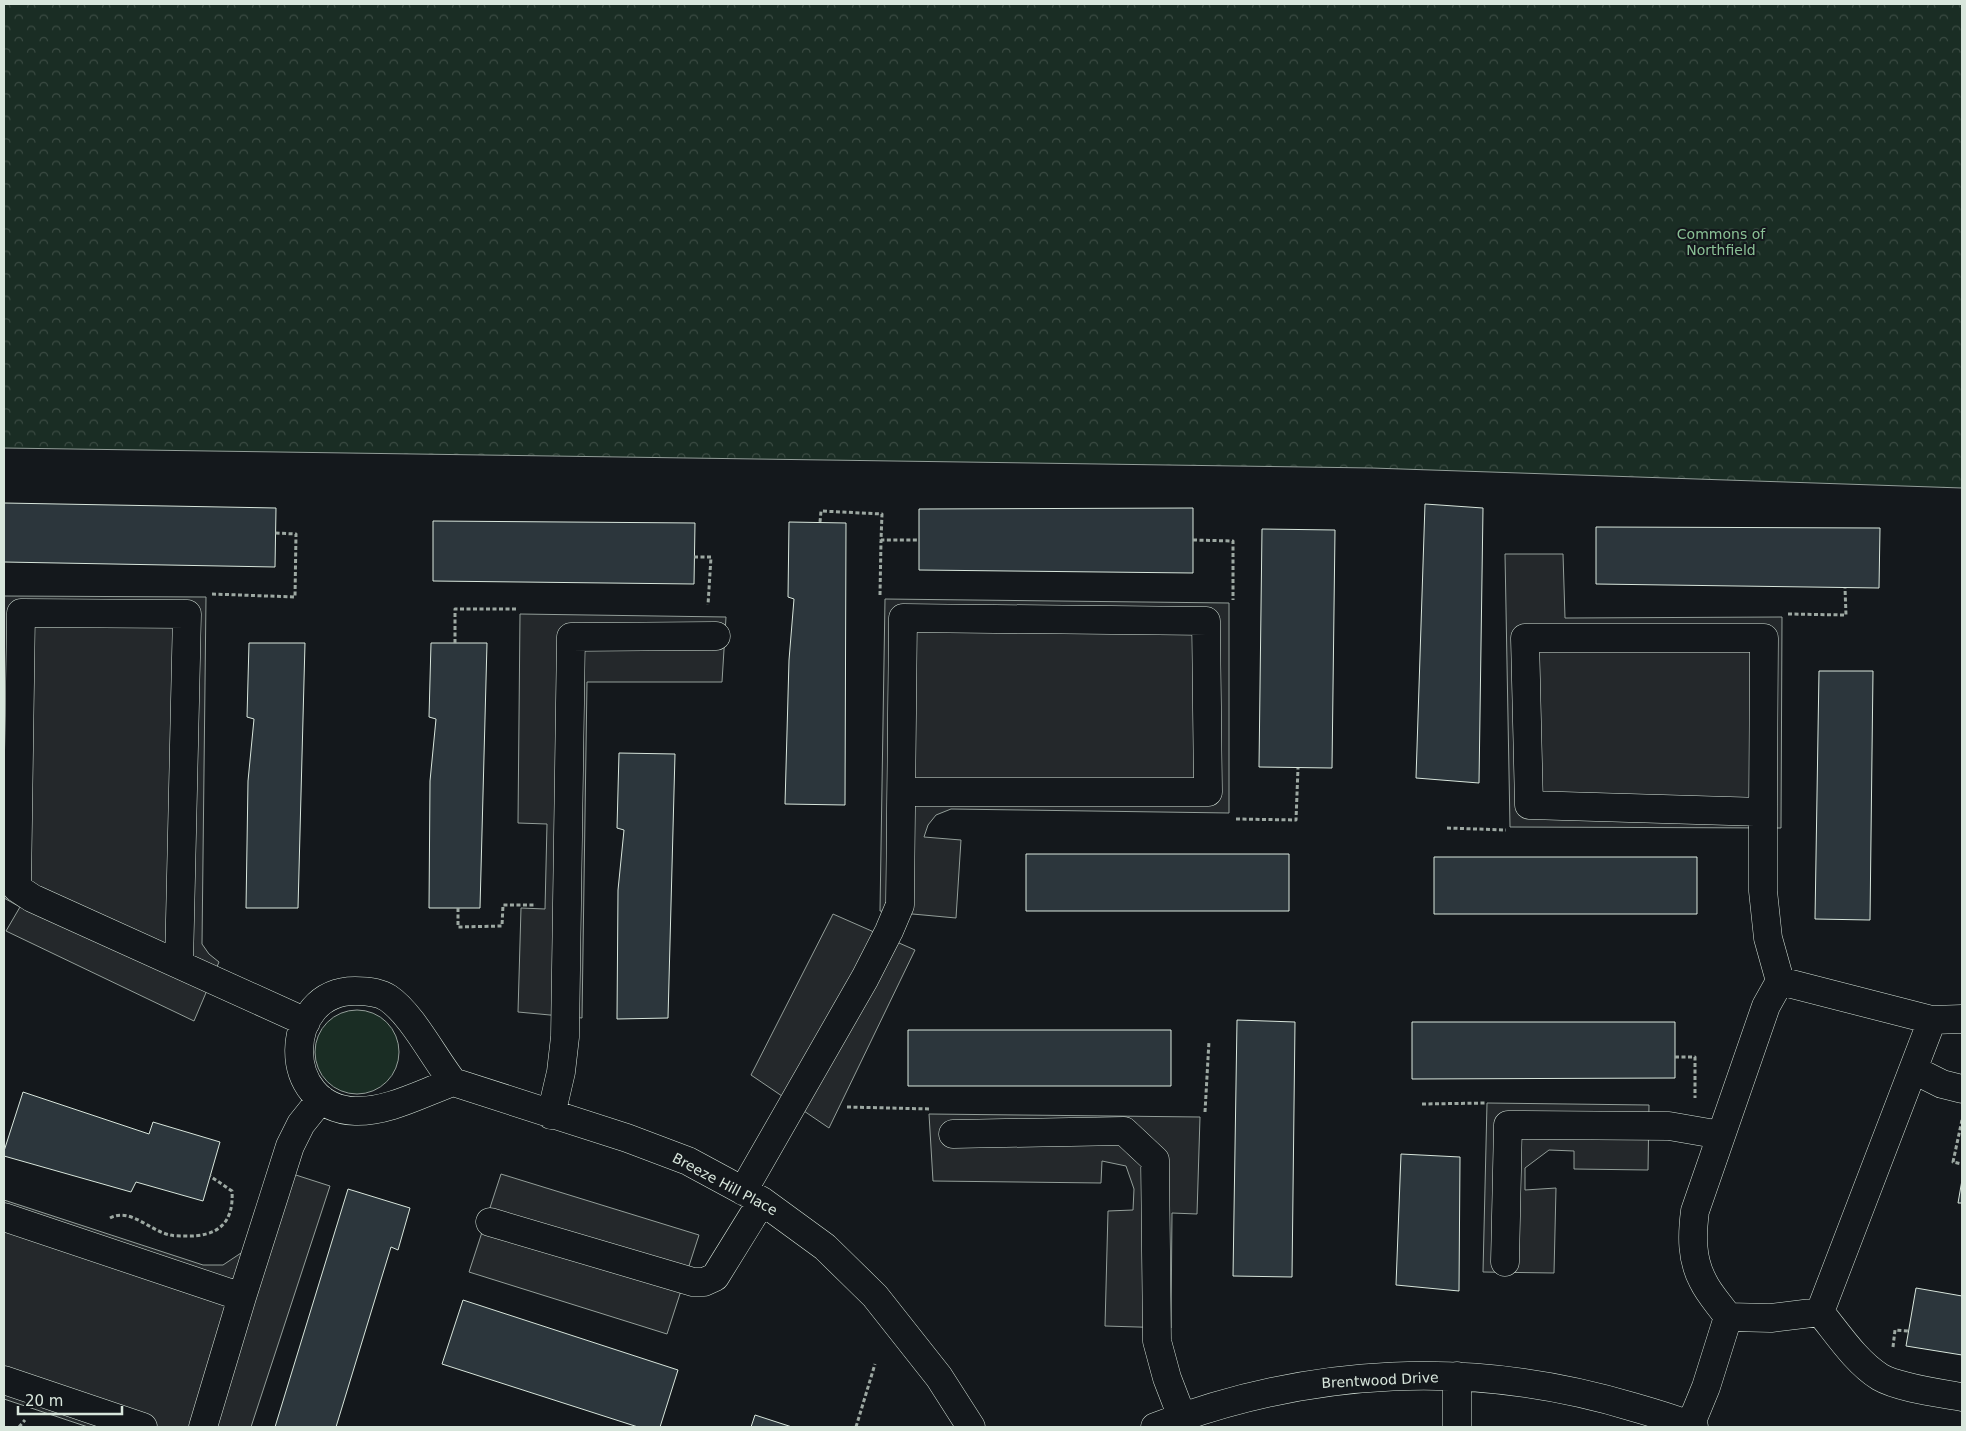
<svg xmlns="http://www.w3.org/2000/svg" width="1966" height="1431" font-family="'DejaVu Sans',sans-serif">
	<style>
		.grass { fill: #1a2d24; stroke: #939e99 }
		.park { fill: url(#park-crowns); stroke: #939e99 }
		.parking { fill: #24282b; stroke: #939e99 }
		.building { fill: #2c363c; stroke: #d8e6dc }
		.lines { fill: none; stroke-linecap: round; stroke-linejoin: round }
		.minor-casing { stroke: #d8e6dc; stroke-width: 29 }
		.path { stroke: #9da8a2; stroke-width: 3; stroke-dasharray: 4 2.5; stroke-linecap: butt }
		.minor { stroke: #14181c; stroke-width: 28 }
		.labels { text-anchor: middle; stroke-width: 4; stroke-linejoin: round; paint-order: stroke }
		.park-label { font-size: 14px; fill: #8ac095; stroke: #14181c }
		.street-label { font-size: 14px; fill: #d8e6dc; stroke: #14181c }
	</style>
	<defs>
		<pattern id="park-crowns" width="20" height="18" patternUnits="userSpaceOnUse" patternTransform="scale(1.25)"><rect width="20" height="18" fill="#1a2d24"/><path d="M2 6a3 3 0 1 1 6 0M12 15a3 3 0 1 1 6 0" fill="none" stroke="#3b4b43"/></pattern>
	</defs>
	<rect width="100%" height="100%" fill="#14181c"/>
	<path class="grass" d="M315 1052a42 42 0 1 1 84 0a42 42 0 1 1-84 0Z"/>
	<path class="park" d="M4 4H1962V488L1372 468 4 448Z"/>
	<path class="parking" d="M1505 554H1563L1565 618 1782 617 1781 828 1510 827Z
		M4 596 206 597 202 944 209 954 219 962 194 1021 6 931 20 907 4 898Z
		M885 599 1229 603V813L951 809 936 815 928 825 924 837 961 840 956 918 880 911Z
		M520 614 726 617 722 682H587L582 1018 518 1012 521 908 545 909 547 824 518 823Z
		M833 914 915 950 829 1128 751 1075Z
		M1487 1103 1649 1105 1648 1170 1574 1169V1151L1549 1150 1525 1168V1190L1556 1188 1554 1273 1483 1272Z
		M929 1114 1200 1117 1197 1214 1172 1213 1171 1328 1105 1326 1108 1211 1133 1210 1134 1189 1126 1166 1102 1161 1101 1183 933 1181Z
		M274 1168 330 1186 251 1427H88L4 1399V1200L203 1265H223L244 1251Z
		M501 1174 699 1235 667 1334 469 1272Z"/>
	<path class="building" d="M4 503 276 508 275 567 4 562Z
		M1425 504 1483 508 1479 783 1416 778Z
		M1193 508V573L919 570V509Z
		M433 521 695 523 694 584 433 581Z
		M789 522 846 523 845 805 785 804 789 660 794 599 788 597Z
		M1596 527 1880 528 1879 588 1596 584Z
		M1262 529 1335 530 1332 768 1259 767Z
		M249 643H305L298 908H246L248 781 254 719 247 717Z
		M431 643H487L480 908H429L430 781 436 719 429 717Z
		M1819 671H1873L1870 920 1815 919Z
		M619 753 675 754 668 1018 617 1019 618 890 624 830 617 828Z
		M1026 854H1289V911H1026Z
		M1434 857H1697V914H1434Z
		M1237 1020 1295 1022 1292 1277 1233 1276Z
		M1412 1022H1675V1078L1412 1079Z
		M908 1030H1171V1086H908Z
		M23 1092 149 1134 153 1122 220 1142 203 1201 136 1182 131 1192 4 1156V1151Z
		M1401 1154 1460 1157 1459 1291 1396 1285Z
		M1962 1180V1203H1958Z
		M348 1189 410 1208 398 1250 391 1247 336 1427H275Z
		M1916 1288 1962 1296V1355L1906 1346Z
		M463 1300 678 1370 660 1427H638L442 1364Z
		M755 1415 792 1427H751Z"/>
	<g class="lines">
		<g class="minor-casing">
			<path id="minor" d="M179 964 187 614 21 613 17 888 32 898 306 1022
				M1932 1020 1962 1019
				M1914 1070 1942 1084 1962 1089
				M453 1082C422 1093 388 1112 355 1111 279 1108 282 991 355 991 366 991 379 992 388 998 412 1014 434 1058 453 1082L627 1138 688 1161 762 1201 825 1247 875 1296 939 1377 971 1427
				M551 1115 561 1072 565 1037 571 637 716 636
				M953 1134 1124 1131 1155 1160 1157 1341 1167 1378 1182 1417
				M743 1191 865 978 889 931 900 905 903 618 1206 621 1208 792H902
				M4 1217 242 1297
				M490 1222 693 1282H704L715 1277 762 1201
				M1505 1262 1508 1125 1669 1126 1721 1135
				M1820 1312C1838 1334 1856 1362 1880 1377 1899 1388 1940 1393 1962 1397
				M1728 1317 1771 1318 1820 1312 1932 1020 1780 981
				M4 1380 143 1427
				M1690 1426 1706 1387 1728 1317C1720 1305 1709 1294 1703 1281 1691 1259 1692 1234 1695 1211L1766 1006 1780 981 1768 938 1763 891V812L1529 805 1525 638H1764L1763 812
				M203 1427 242 1297 290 1146 301 1124 321 1099
				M1155 1427C1310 1367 1474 1359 1633 1407 1654 1413 1675 1419 1694 1427
				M1457 1427V1376"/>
		</g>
		<path class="path" d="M820 522 821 511 882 514 881 540H919
			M1193 540 1233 541V600
			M694 557H711L708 605
			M212 594 295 597 296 534 275 533
			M880 595 881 541
			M1788 614 1846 615 1845 588
			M455 643V609H516
			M1236 819 1296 820 1298 768
			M1447 828 1506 830
			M458 908V927L502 926 503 905H536
			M1675 1057H1695V1098
			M1422 1104 1486 1103
			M847 1107 931 1109
			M1205 1112 1209 1041
			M1962 1120 1953 1162 1962 1164
			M110 1218C130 1207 150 1231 170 1235 174 1236 180 1236 185 1236 217 1237 234 1224 232 1191L210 1176
			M1893 1347 1895 1330 1908 1331
			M19 1427 25 1420
			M856 1427 875 1364"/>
		<use href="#minor" class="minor"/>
	</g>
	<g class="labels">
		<g class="park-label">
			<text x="1721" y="239">Commons of<tspan x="1721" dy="16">Northfield</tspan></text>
		</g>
		<g class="street-label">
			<text transform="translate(725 1184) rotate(28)" y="5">Breeze Hill Place</text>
			<text transform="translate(1380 1380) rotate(-3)" y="5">Brentwood Drive</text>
		</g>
	</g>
	<rect width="1966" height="1431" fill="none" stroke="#d8e6dc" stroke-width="10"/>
	<path d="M18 1406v8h104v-8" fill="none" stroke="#d8e6dc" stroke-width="2.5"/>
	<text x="25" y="1406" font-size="15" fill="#d8e6dc" stroke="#14181c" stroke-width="4" paint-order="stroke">20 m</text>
</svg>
